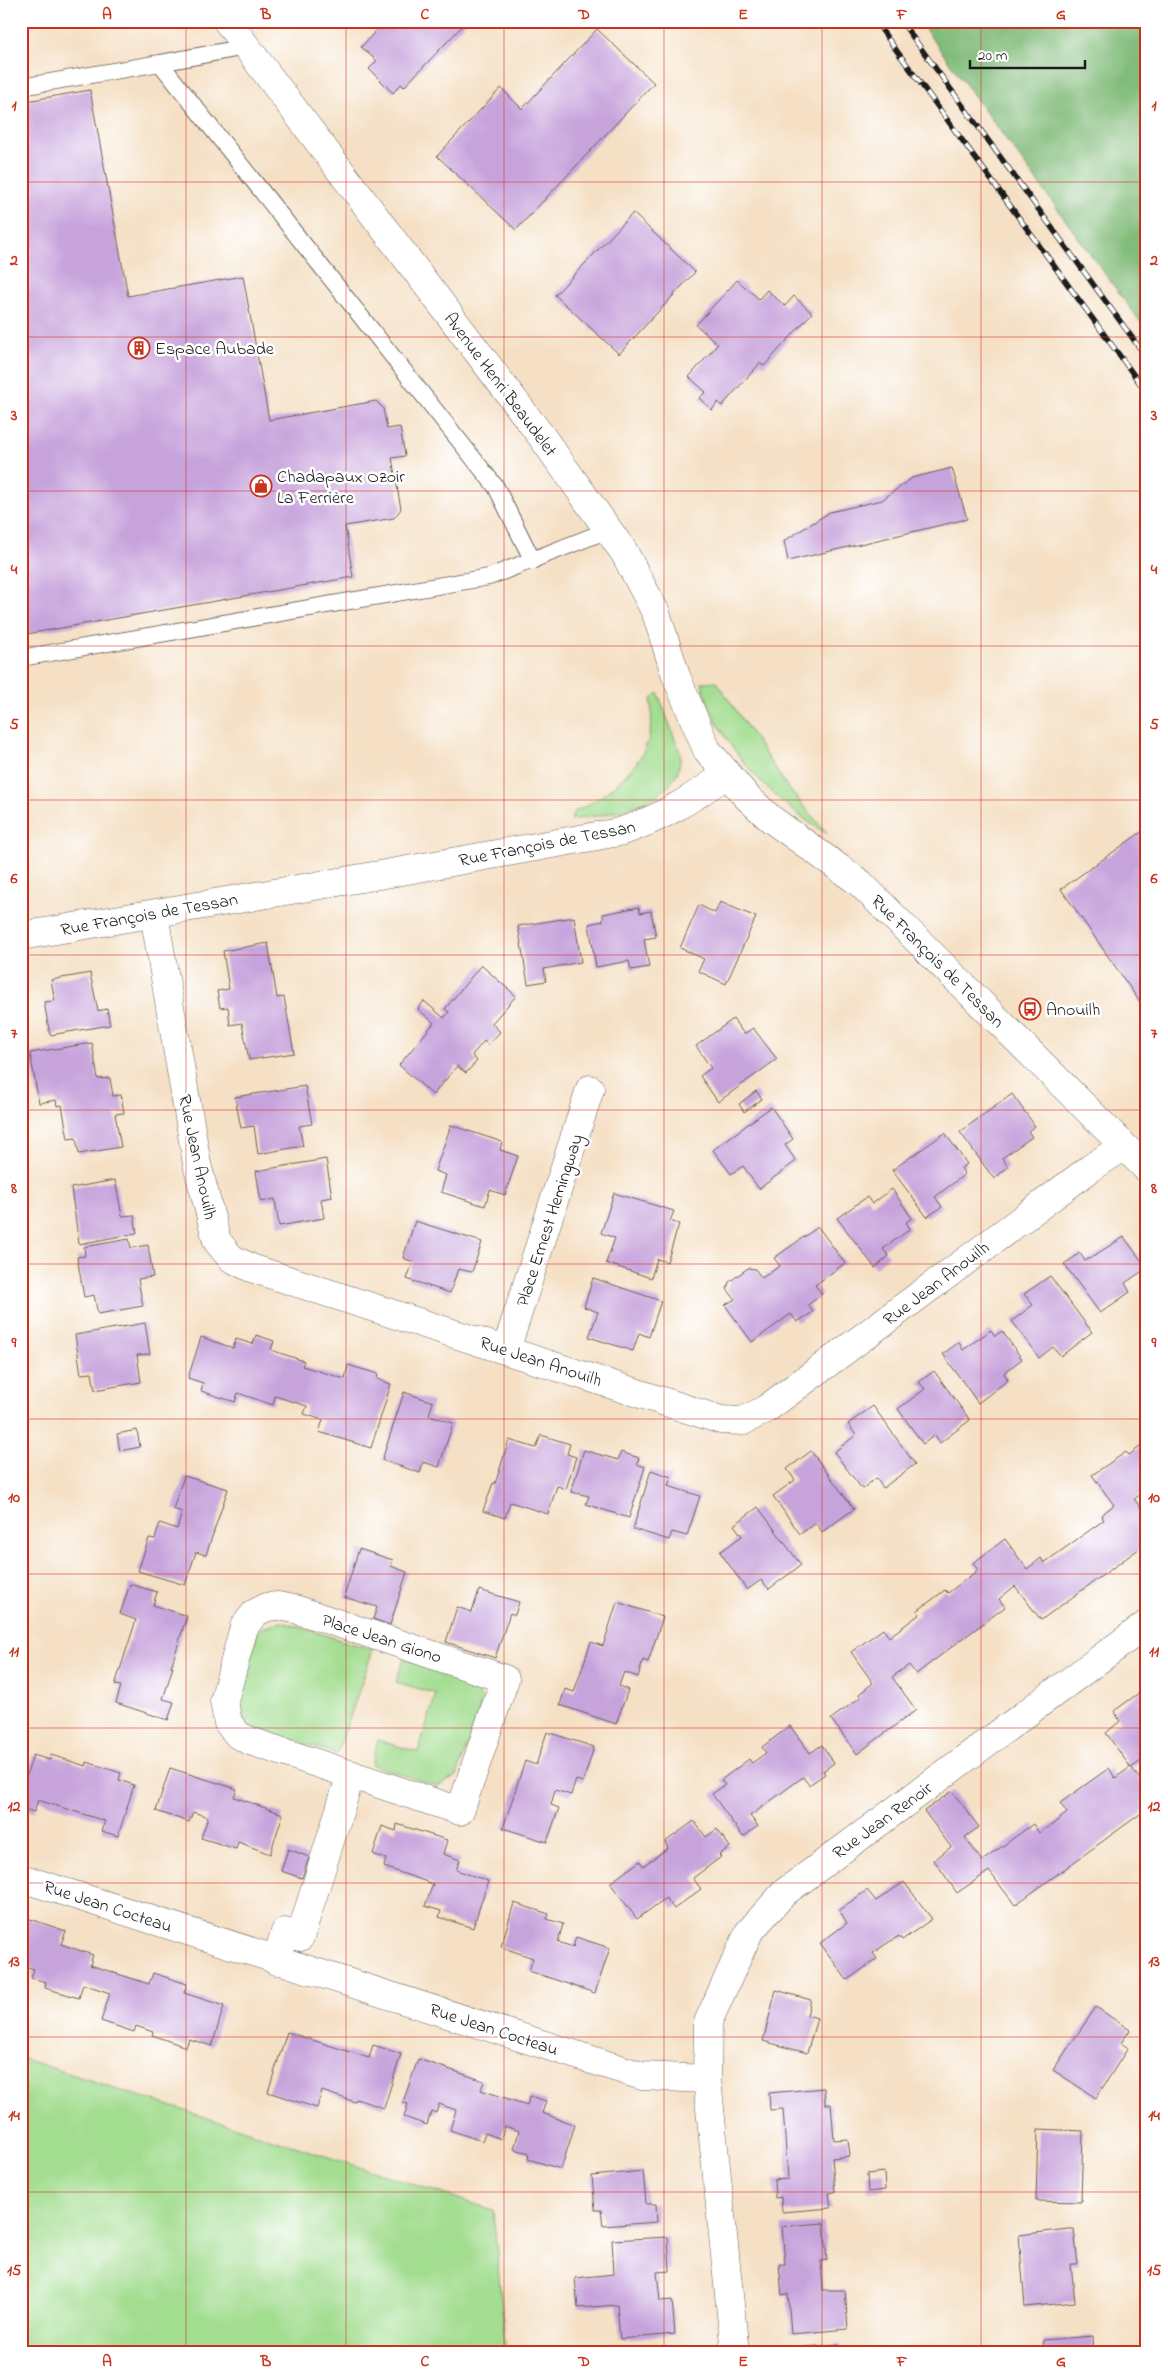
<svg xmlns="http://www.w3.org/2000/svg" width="1168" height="2374" font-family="'Indie Flower',sans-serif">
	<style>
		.green { fill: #a3dd90; stroke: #607c56 }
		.forest { fill: #82bc7a; stroke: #4f6c4b }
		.building { fill: #c7a3dc }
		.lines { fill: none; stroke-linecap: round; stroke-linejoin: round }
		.lane-casing { stroke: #686157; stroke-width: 18 }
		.street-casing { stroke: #686157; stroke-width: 29 }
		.lane { stroke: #fff; stroke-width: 16 }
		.street { stroke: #fff; stroke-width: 28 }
		.rail-casing { stroke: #1c1c1c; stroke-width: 5.5 }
		.rail { stroke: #fff; stroke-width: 4; stroke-dasharray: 11; stroke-linecap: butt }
		.grid { fill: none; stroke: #c8321e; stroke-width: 1; stroke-opacity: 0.55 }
		.labels { text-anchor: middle; stroke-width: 5; stroke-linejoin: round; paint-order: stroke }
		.poi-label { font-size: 18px; fill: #1c1c1c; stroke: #fff; text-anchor: start }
		.street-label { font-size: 18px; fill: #1c1c1c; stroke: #fff }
		.neatline { fill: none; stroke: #c8321e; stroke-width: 2 }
		.grid-label { font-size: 16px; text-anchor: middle; font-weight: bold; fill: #c8321e }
	</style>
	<rect width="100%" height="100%" fill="#fff"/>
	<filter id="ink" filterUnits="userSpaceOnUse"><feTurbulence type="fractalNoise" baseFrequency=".02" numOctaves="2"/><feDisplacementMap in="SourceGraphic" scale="10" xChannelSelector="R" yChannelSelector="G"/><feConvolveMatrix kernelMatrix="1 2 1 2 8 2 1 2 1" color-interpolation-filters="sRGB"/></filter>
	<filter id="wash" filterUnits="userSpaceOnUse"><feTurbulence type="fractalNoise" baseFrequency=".0096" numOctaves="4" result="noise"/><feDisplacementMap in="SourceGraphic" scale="20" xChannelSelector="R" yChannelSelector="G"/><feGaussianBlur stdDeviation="1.12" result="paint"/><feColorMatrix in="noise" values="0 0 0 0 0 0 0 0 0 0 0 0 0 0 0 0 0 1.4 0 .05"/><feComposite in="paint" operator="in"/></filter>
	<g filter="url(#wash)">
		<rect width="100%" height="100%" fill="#f5e0c5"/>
		<path class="green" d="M702 682H717L788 788 828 834C776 805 714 742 702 682Z
			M658 693 680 753C685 803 607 815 571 820L574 812C600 800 638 771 647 743 652 729 652 714 651 700Z
			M282 1622 373 1650 337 1754 248 1726 236 1704 259 1629Z
			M404 1658 471 1679 482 1701 457 1776 438 1786 371 1765 378 1740 418 1752 436 1694 396 1682Z
			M21 2058 493 2210 506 2353H21Z"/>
		<path class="forest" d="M919 21H1147V331Z"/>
		<g id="blocks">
			<path class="building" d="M385 21H467L404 87 401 84 393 93 369 69 377 61 361 47Z
				M597 29 654 83 516 230 437 156 501 88 522 109Z
				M90 90 128 296 243 276 269 420 376 401 383 408 387 429 400 427 405 456 392 458 401 509 394 518 345 526 353 577 21 635V102Z
				M633 213 695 272 619 354 555 295Z
				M737 280 759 299 767 290 785 306 794 296 812 313 764 366 760 363 722 406 718 402 712 410 699 398 706 392 689 377 718 344 696 325Z
				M952 468 967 519 788 561 784 541 830 512 882 500 912 478Z
				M1147 828V1012L1061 889Z
				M720 902 756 917 726 984 698 971 704 959 680 948 699 905 715 913Z
				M639 907 640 913 651 911 656 937 644 939 649 967 631 970 629 961 596 967 589 924 603 921V914Z
				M574 917 581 962 544 969 546 981 528 984 518 926Z
				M268 943 277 998 284 997 294 1053 249 1060 242 1023 230 1025 228 1007 220 1008 217 991 229 989 223 951Z
				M481 965 516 996 492 1023 500 1032 488 1045 484 1041 472 1055 477 1061 466 1073 457 1066 433 1095 399 1065 434 1023 418 1009 424 1001 444 1018 449 1012 445 1009Z
				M90 973 98 1011 107 1009 110 1025 50 1035 44 1002 55 1001 51 980Z
				M733 1019 744 1034 753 1028 777 1059 718 1102 700 1076 711 1068 696 1046Z
				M92 1043 98 1079 110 1078 113 1096 121 1095 124 1113 115 1114 121 1147 79 1154 76 1138 68 1139 62 1105 57 1106 56 1100 39 1103 30 1053Z
				M305 1086 312 1124 299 1126 303 1146 258 1154 254 1126 241 1128 235 1097Z
				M756 1091 762 1099 744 1112 739 1104Z
				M1012 1094 1035 1126 1028 1131 1032 1137 1002 1158 1008 1167 994 1179 960 1132Z
				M771 1107 793 1139 785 1145 796 1161 759 1189 743 1166 731 1174 713 1150Z
				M451 1125 502 1142 500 1150 518 1156 505 1195 490 1190 485 1206 441 1192 446 1175 435 1171Z
				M945 1133 967 1164 961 1168 965 1174 935 1197 942 1207 927 1217 892 1170Z
				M326 1159 332 1197 321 1199 324 1218 279 1226 275 1199 261 1202 256 1171Z
				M115 1180 122 1216 134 1215 137 1233 79 1244 71 1188Z
				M892 1189 912 1218 906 1222 910 1229 883 1249 889 1256 875 1268 837 1218 867 1197 872 1204Z
				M614 1193 674 1211 670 1221 679 1224 667 1262 657 1259 651 1278 606 1263 615 1238 601 1233Z
				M415 1221 482 1242 472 1272 458 1269 450 1293 407 1279 413 1262 403 1258Z
				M818 1227 845 1263 815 1285 822 1294 808 1305 813 1312 797 1322 791 1314 752 1342 725 1305 735 1299 727 1289 729 1282 748 1268 755 1269 762 1278 780 1266 774 1258Z
				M1124 1237 1147 1268 1125 1283 1130 1292 1100 1313 1064 1264 1080 1253 1085 1261Z
				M129 1239 131 1248 148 1245 153 1277 138 1279 143 1306 98 1314 94 1295 84 1297 77 1257 85 1256 84 1247Z
				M1050 1276 1092 1332 1061 1356 1053 1347 1039 1358 1012 1321 1033 1305 1024 1294Z
				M593 1278 661 1301 649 1337 639 1333 633 1351 589 1337 598 1312 584 1307Z
				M145 1323 150 1354 137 1355 141 1382 95 1390 92 1373 81 1374 75 1335Z
				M991 1330 995 1336 1002 1331 1022 1359 1004 1373 1008 1380 978 1403 943 1354 959 1342 963 1350Z
				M256 1335 274 1341 271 1350 304 1361 302 1366 345 1379 348 1365 378 1374 377 1379 391 1384 371 1448 319 1432 323 1420 304 1414 307 1406 275 1396 273 1405 238 1393 235 1402 201 1391 203 1383 188 1378 201 1337 233 1348 236 1339 253 1344Z
				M934 1371 970 1420 940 1443 935 1435 923 1444 898 1409 925 1389 919 1382Z
				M404 1392 433 1402 429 1415 453 1423 439 1467 423 1462 420 1473 382 1460Z
				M873 1406 915 1464 883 1488 876 1478 862 1489 834 1452 856 1435 848 1424Z
				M137 1430 140 1447 120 1451 117 1434Z
				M541 1435 570 1444 567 1454 576 1457 566 1489 557 1486 548 1514 510 1502 505 1518 483 1511 493 1483 495 1484 509 1440 536 1448Z
				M1144 1444 1147 1447V1490L1134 1499 1147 1516V1543L1041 1620 1015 1586 999 1599 1005 1607 961 1640 916 1674 909 1665 892 1677 916 1710 857 1754 831 1719 861 1697 859 1694 873 1683 851 1652 883 1629 889 1637 920 1614 917 1611 945 1590 948 1593 978 1570 973 1563 1005 1539 1027 1569 1041 1558 1044 1563 1104 1520 1101 1515 1114 1505 1092 1475 1126 1452 1129 1455Z
				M584 1450 618 1460 621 1452 639 1458 637 1464 645 1467 629 1518 586 1504 589 1496 571 1492Z
				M811 1451 854 1509 822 1532 816 1523 800 1534 773 1496 795 1480 787 1469Z
				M651 1470 671 1477 668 1486 700 1496 687 1536 672 1532 669 1540 633 1529Z
				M184 1476 228 1489 206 1555 196 1552 185 1585 138 1571 149 1538 155 1539 160 1523 177 1529 182 1512 173 1509Z
				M758 1507 801 1565 769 1589 761 1580 747 1590 720 1552 742 1536 734 1525Z
				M359 1549 393 1560 391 1566 407 1572 390 1625 373 1619 377 1607 344 1597Z
				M130 1584 157 1592 153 1605 187 1616 171 1667H173L163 1699 174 1702 168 1720 116 1703 121 1686 115 1685 136 1620 120 1614Z
				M479 1590 519 1602 515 1615 510 1613 495 1658 446 1642 457 1607 472 1612Z
				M617 1602 663 1617 648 1662 643 1660 638 1677 624 1672 619 1686 628 1690 616 1724 560 1705 565 1689 574 1692 591 1642 603 1646Z
				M1147 1687V1757L1131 1768 1106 1733 1120 1721 1114 1711Z
				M790 1726 810 1753 822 1745 834 1763 823 1771 825 1774 809 1785 803 1777 750 1816 758 1826 743 1837 712 1794 725 1785 721 1780 749 1759 752 1763 766 1753 762 1747Z
				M547 1732 594 1747 583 1782 576 1780 571 1795 555 1790 551 1805 559 1808 547 1842 503 1828 525 1761 536 1765Z
				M33 1755 50 1760 51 1755 86 1766 87 1762 121 1773 119 1780 134 1785 118 1836 101 1831 105 1821 38 1800 34 1812 21 1808V1793Z
				M1131 1767 1147 1789V1809L1015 1905 989 1871 957 1893 934 1860 951 1847 924 1811 952 1791 979 1827 965 1837 982 1861 1033 1824 1039 1833 1053 1824 1067 1813 1060 1803 1109 1768 1115 1778Z
				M170 1768 237 1789 234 1797 283 1814 270 1854 238 1842 236 1849 201 1838 208 1817 193 1812 189 1822 156 1811Z
				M694 1821 706 1837 717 1829 730 1847 719 1855 721 1857 693 1878 701 1889 674 1909 666 1898 637 1919 610 1883 640 1861 643 1866 668 1848 665 1842Z
				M397 1824 447 1840 443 1854 460 1860 456 1870 488 1881 473 1928 439 1917 441 1911 425 1906 433 1884 384 1867 386 1859 373 1854 382 1826 396 1831Z
				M288 1849 309 1857 302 1878 281 1871Z
				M904 1882 932 1919 902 1940 899 1936 886 1944 873 1953 877 1959 847 1980 820 1943 847 1923 839 1910 867 1890 876 1901Z
				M514 1903 549 1914 547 1919 563 1924 558 1942 573 1947 576 1937 610 1948 595 1993 529 1971 533 1958 501 1947Z
				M21 1916 66 1931 61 1944 93 1955 90 1965 149 1984 153 1973 187 1984 184 1993 224 2006 212 2046 189 2039 186 2047 152 2035 153 2032 136 2026 134 2032 101 2021 110 1993 83 1984 79 1998 45 1988 46 1982 31 1978 34 1969 21 1965Z
				M776 1990 811 2000 807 2015 817 2018 807 2053 763 2041Z
				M1096 2007 1130 2030 1121 2043 1128 2048 1096 2098 1053 2070Z
				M287 2032 369 2058 373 2045 401 2054 384 2108 356 2099 355 2102 322 2091 317 2108 268 2092Z
				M418 2059 484 2081 481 2090 527 2105 530 2096 546 2101 542 2113 575 2125 561 2169 528 2159 529 2153 514 2149 519 2131 505 2126 501 2139 485 2133 482 2141 450 2130 456 2110 439 2104 436 2113 431 2111 427 2125 404 2117 408 2104 403 2102Z
				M824 2088 825 2104H831L834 2140 848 2139 850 2156 832 2158 835 2192 829 2193 831 2208 782 2212 781 2197 775 2198 774 2180 788 2179 783 2109 770 2110 769 2093Z
				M1038 2129 1083 2131 1081 2202 1036 2201Z
				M643 2171 646 2204H656L657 2222 603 2226 601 2210H595L592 2176Z
				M884 2172 885 2190 868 2192 867 2174Z
				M824 2223 827 2260 821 2261 823 2290H845L848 2329 791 2334 788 2294 782 2295 779 2264H785L782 2226Z
				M1068 2229H1074L1078 2265H1071L1075 2302 1025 2307 1019 2235Z
				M668 2237 670 2271 657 2272 660 2301 672 2300 675 2334 620 2339 617 2305 578 2308 575 2278 614 2274 612 2240Z
				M1093 2336 1094 2353H1044L1043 2340Z
				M840 2344 841 2353H793V2348Z"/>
		</g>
	</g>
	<g filter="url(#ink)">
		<use href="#blocks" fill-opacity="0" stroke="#686157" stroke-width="1"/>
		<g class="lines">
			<g class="lane-casing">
				<path id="lane" d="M160 63 246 47
					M21 87 160 63 496 487 533 561
					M21 658 489 577 608 530"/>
			</g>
			<g class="street-casing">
				<path id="street" d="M227 21 542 437 624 552 656 613 676 676 707 750 747 797 771 819 860 883 1147 1169
					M154 914 197 1164 217 1241 231 1258 251 1268 721 1420 743 1421 766 1409 1091 1168 1124 1146
					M21 936 385 874 619 832C659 820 693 798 727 774
					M506 1350 590 1089
					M278 1606 295 1609 505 1679 460 1811 250 1741 238 1735 228 1723 224 1701 244 1627 255 1613 267 1607Z
					M21 1878 642 2076 707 2079
					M276 1961 285 1932 300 1937 351 1774
					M735 2353 707 2079 708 2022 749 1932 785 1892 1147 1624"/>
			</g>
			<use href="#lane" class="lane"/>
			<use href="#street" class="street"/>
			<g class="rail-casing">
				<path id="rail" d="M875 21 1147 393
					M901 21 1147 358"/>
			</g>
			<use href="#rail" class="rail"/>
		</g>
	</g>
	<path class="grid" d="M186 21V2353M346 21V2353M504 21V2353M664 21V2353M822 21V2353M981 21V2353M21 182H1147M21 337H1147M21 491H1147M21 646H1147M21 800H1147M21 955H1147M21 1110H1147M21 1264H1147M21 1419H1147M21 1574H1147M21 1728H1147M21 1883H1147M21 2037H1147M21 2192H1147"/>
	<defs>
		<g id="building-ring" transform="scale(1.125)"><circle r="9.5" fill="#fff" stroke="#c8321e" stroke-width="1.5"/><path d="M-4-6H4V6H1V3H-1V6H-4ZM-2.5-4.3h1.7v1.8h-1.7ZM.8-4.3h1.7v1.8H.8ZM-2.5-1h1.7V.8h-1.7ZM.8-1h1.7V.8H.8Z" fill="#c8321e"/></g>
		<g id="shop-ring" transform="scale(1.125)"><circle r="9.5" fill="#fff" stroke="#c8321e" stroke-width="1.5"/><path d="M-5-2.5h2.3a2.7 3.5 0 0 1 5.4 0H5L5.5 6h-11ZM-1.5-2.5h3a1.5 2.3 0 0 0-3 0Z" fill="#c8321e"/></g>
		<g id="bus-ring" transform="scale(1.125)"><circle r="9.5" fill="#fff" stroke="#c8321e" stroke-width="1.5"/><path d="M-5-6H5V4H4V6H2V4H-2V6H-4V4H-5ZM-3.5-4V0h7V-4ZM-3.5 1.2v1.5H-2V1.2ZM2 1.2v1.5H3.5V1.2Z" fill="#c8321e"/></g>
	</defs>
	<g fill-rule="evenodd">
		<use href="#building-ring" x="139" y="348"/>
		<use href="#shop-ring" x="261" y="486"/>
		<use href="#bus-ring" x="1030" y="1009"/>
	</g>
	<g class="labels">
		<g class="poi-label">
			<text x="155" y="354">Espace Aubade</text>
			<text x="277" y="482">Chadapaux Ozoir<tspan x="277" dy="21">La Ferrière</tspan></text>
			<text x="1046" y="1015">Anouilh</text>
		</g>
		<g class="street-label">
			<text transform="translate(501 384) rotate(53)" y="6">Avenue Henri Beaudelet</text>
			<text transform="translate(547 843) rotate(-11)" y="6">Rue François de Tessan</text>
			<text transform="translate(149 914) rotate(-10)" y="6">Rue François de Tessan</text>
			<text transform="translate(938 961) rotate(45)" y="6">Rue François de Tessan</text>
			<text transform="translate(198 1157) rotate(78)" y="6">Rue Jean Anouilh</text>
			<text transform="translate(549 1220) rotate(-72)" y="6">Place Ernest Hemingway</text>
			<text transform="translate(936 1283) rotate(-37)" y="6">Rue Jean Anouilh</text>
			<text transform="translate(541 1361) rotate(18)" y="6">Rue Jean Anouilh</text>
			<text transform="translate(382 1638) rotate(18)" y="6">Place Jean Giono</text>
			<text transform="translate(882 1820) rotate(-36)" y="6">Rue Jean Renoir</text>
			<text transform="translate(108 1906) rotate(18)" y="6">Rue Jean Cocteau</text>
			<text transform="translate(494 2029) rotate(18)" y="6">Rue Jean Cocteau</text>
		</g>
	</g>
	<rect width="1168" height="2374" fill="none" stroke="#fff" stroke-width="55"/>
	<path d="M970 60v8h115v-8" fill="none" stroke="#1c1c1c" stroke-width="2.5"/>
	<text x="978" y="60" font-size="15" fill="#1c1c1c" stroke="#ffffff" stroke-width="4" paint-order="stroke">20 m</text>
	<rect x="28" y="28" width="1112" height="2318" class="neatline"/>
	<g class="grid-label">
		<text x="107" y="19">A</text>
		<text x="266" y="19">B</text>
		<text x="425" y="19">C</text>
		<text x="584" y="19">D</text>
		<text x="743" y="19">E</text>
		<text x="902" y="19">F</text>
		<text x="1061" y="19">G</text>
		<text x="14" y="110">1</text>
		<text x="1154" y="110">1</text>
		<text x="14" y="265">2</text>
		<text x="1154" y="265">2</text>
		<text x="14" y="420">3</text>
		<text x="1154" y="420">3</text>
		<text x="14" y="574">4</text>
		<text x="1154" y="574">4</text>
		<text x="14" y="729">5</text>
		<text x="1154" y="729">5</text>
		<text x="14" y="883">6</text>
		<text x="1154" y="883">6</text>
		<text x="14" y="1038">7</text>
		<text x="1154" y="1038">7</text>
		<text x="14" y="1193">8</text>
		<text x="1154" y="1193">8</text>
		<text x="14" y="1347">9</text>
		<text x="1154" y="1347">9</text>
		<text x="14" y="1502">10</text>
		<text x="1154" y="1502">10</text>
		<text x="14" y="1656">11</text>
		<text x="1154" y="1656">11</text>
		<text x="14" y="1811">12</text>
		<text x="1154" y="1811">12</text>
		<text x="14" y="1966">13</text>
		<text x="1154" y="1966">13</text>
		<text x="14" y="2120">14</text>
		<text x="1154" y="2120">14</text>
		<text x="14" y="2275">15</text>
		<text x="1154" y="2275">15</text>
		<text x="107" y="2366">A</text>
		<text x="266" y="2366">B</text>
		<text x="425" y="2366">C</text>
		<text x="584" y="2366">D</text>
		<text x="743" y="2366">E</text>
		<text x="902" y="2366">F</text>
		<text x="1061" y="2366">G</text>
	</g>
</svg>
